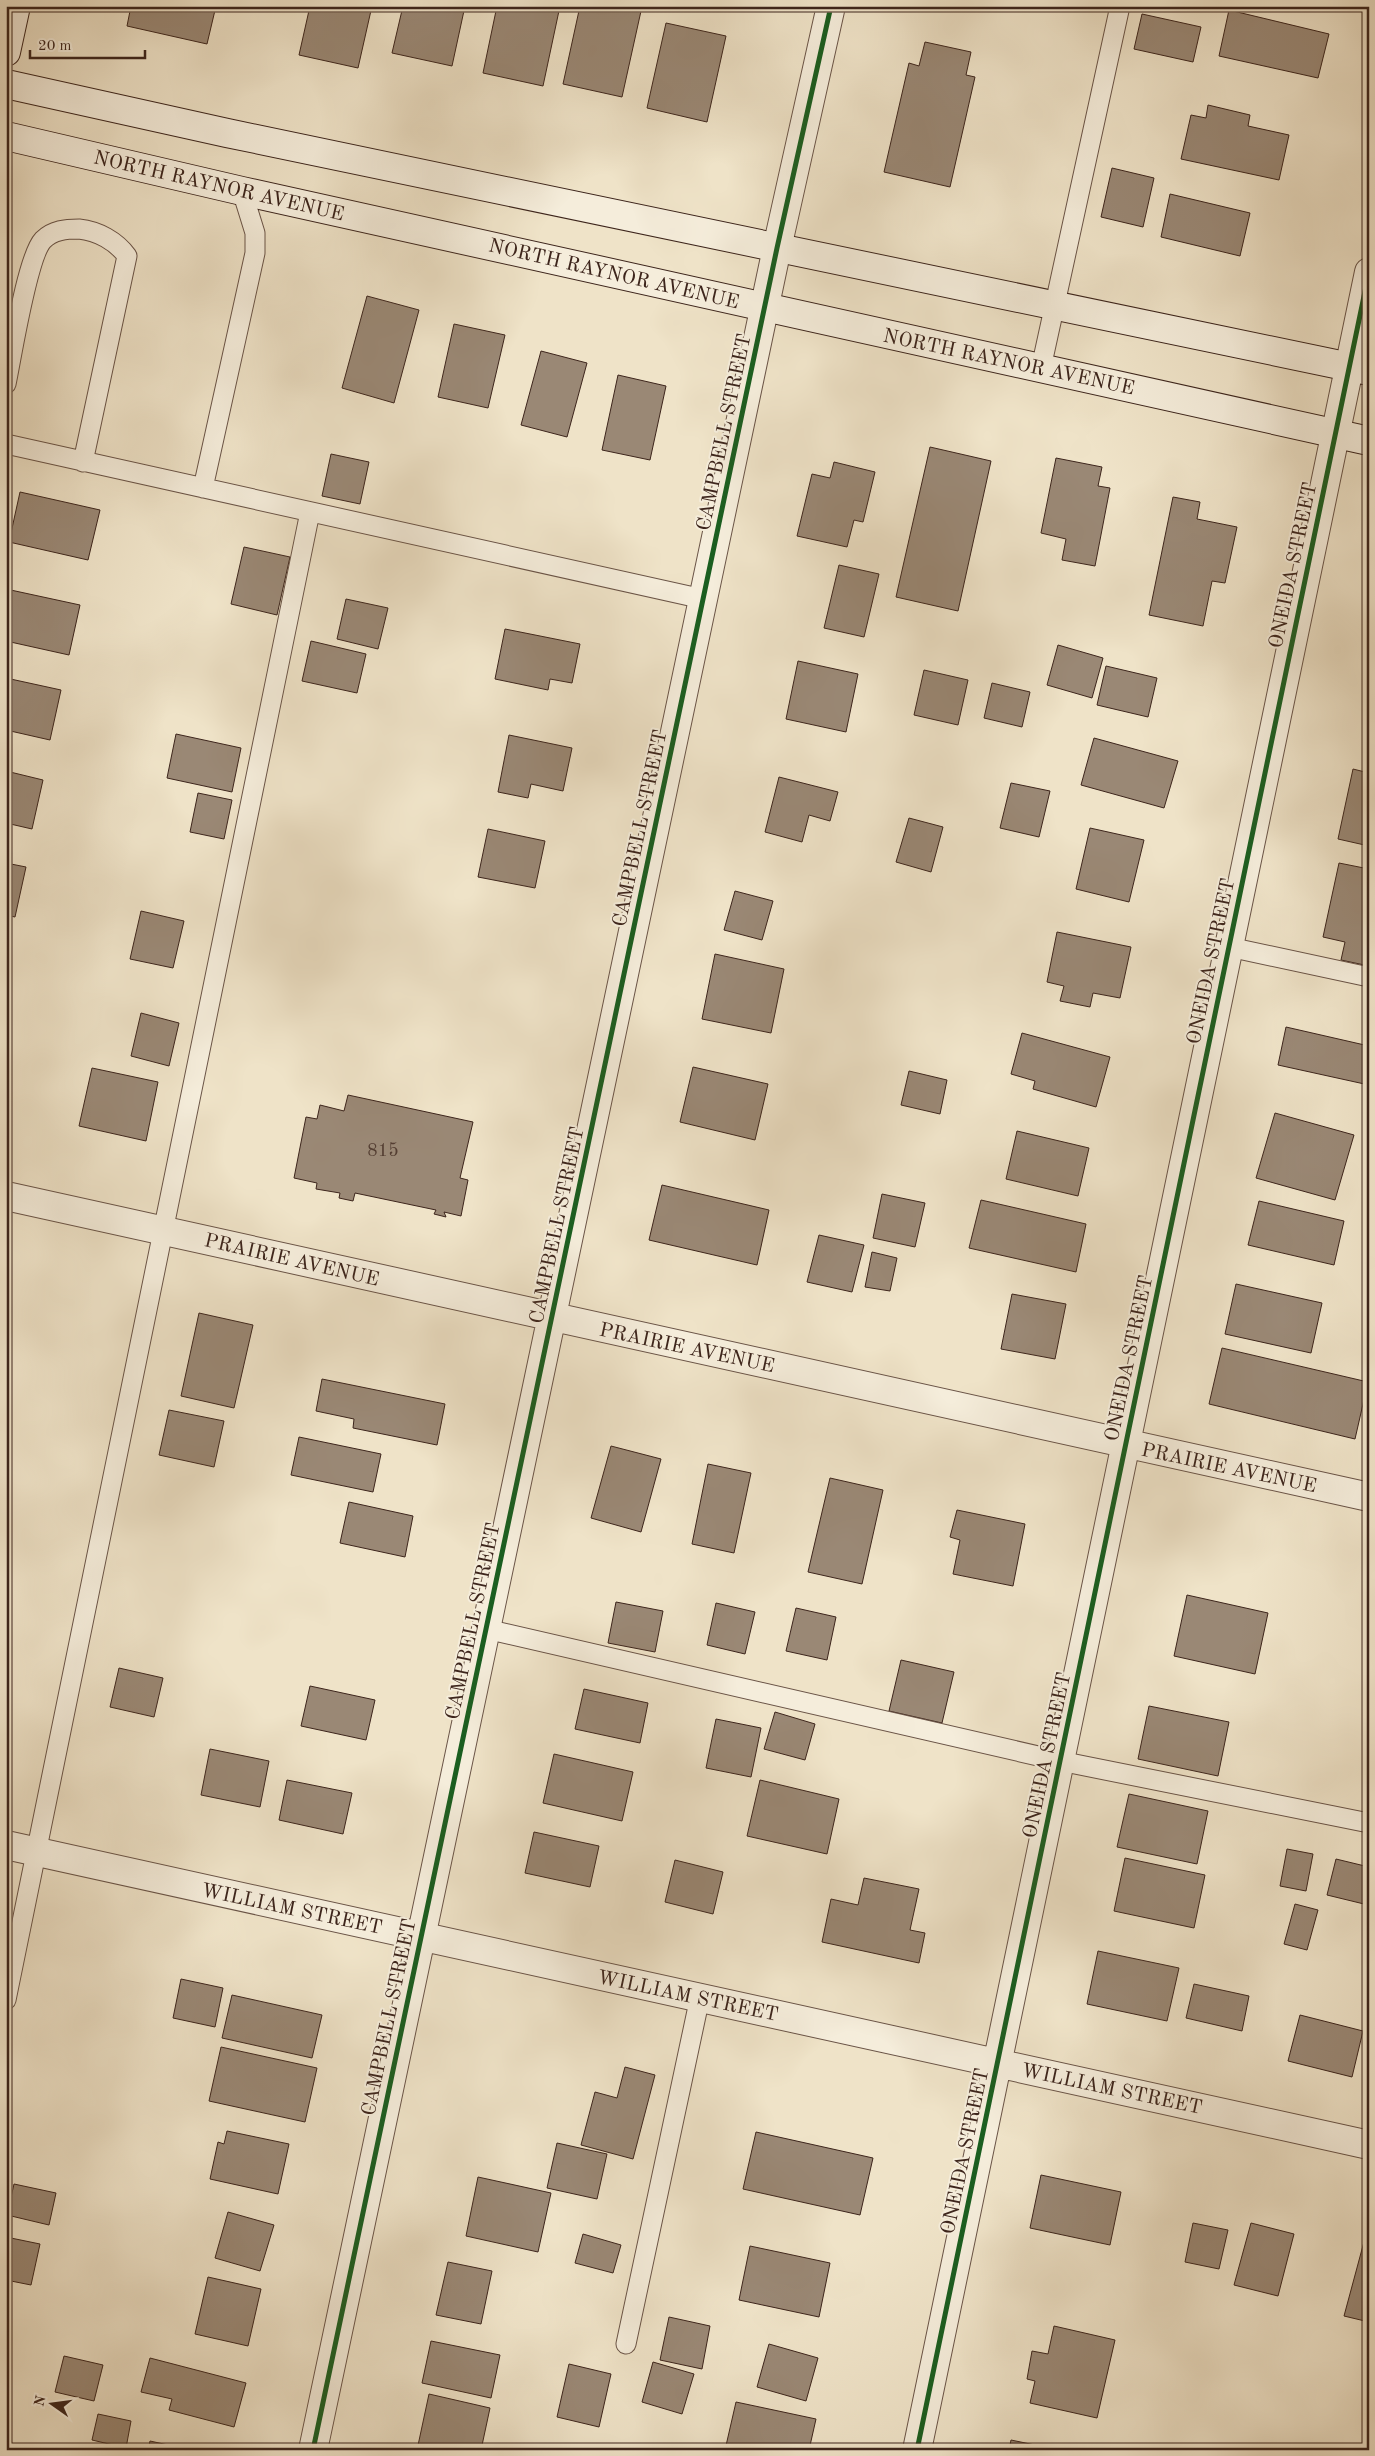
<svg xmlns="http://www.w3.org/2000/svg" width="1375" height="2456" font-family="'Old Standard TT',serif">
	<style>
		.building { fill: #9a8875; stroke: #3d251c }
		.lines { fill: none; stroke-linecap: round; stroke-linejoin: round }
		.lane-casing { stroke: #6a5447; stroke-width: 21 }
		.street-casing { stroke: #6a5447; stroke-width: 30 }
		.secondary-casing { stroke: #3d251c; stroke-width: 30 }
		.lane { stroke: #f5eddb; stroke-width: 19 }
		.street { stroke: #f5eddb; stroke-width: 28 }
		.secondary { stroke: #f5eddb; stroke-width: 28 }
		.cycleway-casing { stroke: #f5eddb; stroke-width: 8 }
		.cycleway { stroke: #1b5e20; stroke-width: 5 }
		.labels { text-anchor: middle; stroke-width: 4; stroke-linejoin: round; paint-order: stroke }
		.number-label { font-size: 18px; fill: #543e32 }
		.street-label { font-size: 20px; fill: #3d251c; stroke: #f5eddb }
	</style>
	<rect width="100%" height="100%" fill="#efe3c8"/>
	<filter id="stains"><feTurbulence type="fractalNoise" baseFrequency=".004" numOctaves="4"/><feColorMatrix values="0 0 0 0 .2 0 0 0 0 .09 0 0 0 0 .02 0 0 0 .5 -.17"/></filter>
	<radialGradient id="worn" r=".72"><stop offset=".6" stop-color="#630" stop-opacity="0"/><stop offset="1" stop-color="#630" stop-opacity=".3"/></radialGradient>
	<path class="building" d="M131 6H216L207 44 127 26Z
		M310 6H372L358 68 299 55Z
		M403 6H465L452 66 392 53Z
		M497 6H560L543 86 483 73Z
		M580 6H618L641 11 622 97 563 84Z
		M1229 10 1329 34 1318 78 1219 56Z
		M1142 14 1201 27 1193 62 1134 49Z
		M666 23 726 36 707 122 647 108Z
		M925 42 971 52 966 75 975 77 950 187 884 172 909 63 919 66Z
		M1208 105 1250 115 1248 126 1289 135 1279 180 1181 159 1191 115 1206 118Z
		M1112 168 1154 178 1143 227 1101 217Z
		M1170 194 1250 213 1240 256 1161 237Z
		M367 296 419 310 394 403 342 388Z
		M454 324 505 335 488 408 438 397Z
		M541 351 587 363 567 437 521 425Z
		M618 375 666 386 650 460 602 450Z
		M930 447 991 461 958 611 896 597Z
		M331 454 369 462 360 504 322 496Z
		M1056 458 1102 467 1098 486 1110 488 1095 566 1062 560 1066 539 1041 533Z
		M834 462 875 472 863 522 854 520 847 547 797 536 812 474 830 478Z
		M20 492 100 510 88 560 9 542Z
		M1173 497 1200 502 1197 519 1237 527 1225 583 1212 581 1203 626 1149 615Z
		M244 547 290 557 277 615 231 604Z
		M839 565 879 574 864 637 824 628Z
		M6 589 80 605 69 655 6 641Z
		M346 599 388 608 378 649 337 639Z
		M505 629 580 644 572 683 550 679 548 690 495 679Z
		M311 641 366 654 357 693 302 681Z
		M1058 645 1103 658 1092 698 1047 685Z
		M798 661 858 674 846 732 786 719Z
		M1106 666 1157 678 1148 717 1097 705Z
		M924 670 968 680 958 725 914 715Z
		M6 678 61 690 50 740 6 730Z
		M992 683 1030 692 1022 727 984 718Z
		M176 734 241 748 232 792 167 778Z
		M509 735 572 748 563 791 531 784 528 798 498 792Z
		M1094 738 1178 761 1164 808 1081 785Z
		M1353 769 1369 773V846L1338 839Z
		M6 771 43 780 32 829 6 823Z
		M779 777 838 792 830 821 809 815 802 842 765 832Z
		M1011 783 1050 791 1039 837 1000 828Z
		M198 793 232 800 224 839 190 832Z
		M909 818 943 827 931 872 896 862Z
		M1090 828 1144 840 1129 902 1076 889Z
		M488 829 545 841 535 888 478 877Z
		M6 863 26 867 15 917 6 915Z
		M1339 863 1369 869V966L1341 960 1345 942 1323 937Z
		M735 891 773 901 762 940 724 930Z
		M141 911 184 921 173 968 130 959Z
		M1057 932 1131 947 1120 998 1093 993 1090 1007 1060 1001 1064 986 1047 982Z
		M715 954 784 969 771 1033 702 1019Z
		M141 1013 179 1023 169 1066 131 1056Z
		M1286 1027 1369 1046V1085L1278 1065Z
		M1022 1033 1110 1057 1096 1107 1033 1089 1035 1081 1011 1074Z
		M693 1067 768 1084 755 1140 680 1122Z
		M92 1068 158 1082 146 1141 79 1126Z
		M909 1071 947 1080 940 1114 901 1105Z
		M348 1095 473 1122 460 1178 468 1180 461 1216 444 1212 446 1217 434 1214 436 1210 355 1193 353 1201 339 1198 340 1193 316 1189 317 1183 294 1178 306 1117 317 1119 320 1105 344 1111Z
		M1275 1113 1354 1135 1335 1200 1256 1178Z
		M1017 1131 1089 1148 1078 1196 1006 1179Z
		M662 1185 769 1210 757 1265 649 1240Z
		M882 1194 925 1203 915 1247 873 1238Z
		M981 1200 1086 1224 1076 1272 969 1248Z
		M1259 1201 1344 1221 1334 1265 1248 1245Z
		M819 1235 864 1245 852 1292 807 1282Z
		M872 1252 897 1258 890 1291 865 1287Z
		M1236 1284 1322 1303 1311 1353 1225 1334Z
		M1012 1294 1066 1304 1055 1359 1001 1349Z
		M199 1313 253 1325 234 1408 181 1396Z
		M1222 1348 1368 1382 1355 1439 1209 1404Z
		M322 1379 445 1404 437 1445 353 1428 354 1419 316 1411Z
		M169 1410 224 1421 214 1467 159 1455Z
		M299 1437 381 1454 373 1492 291 1475Z
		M611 1446 661 1459 641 1532 591 1518Z
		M708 1464 751 1473 734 1553 692 1544Z
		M830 1478 883 1490 862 1584 808 1572Z
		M349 1502 413 1516 405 1557 340 1543Z
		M957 1510 1025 1524 1013 1586 953 1574 960 1540 950 1537Z
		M1187 1595 1268 1613 1255 1674 1174 1656Z
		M616 1602 663 1611 655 1652 608 1643Z
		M716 1603 755 1612 745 1654 707 1645Z
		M796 1608 836 1617 827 1660 786 1651Z
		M901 1660 954 1672 942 1723 889 1711Z
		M119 1668 163 1678 154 1717 110 1707Z
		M310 1686 375 1700 366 1740 301 1726Z
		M584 1689 648 1703 640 1743 575 1729Z
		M1149 1706 1229 1722 1218 1776 1138 1759Z
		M775 1712 815 1724 805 1760 764 1749Z
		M716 1719 761 1728 751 1777 706 1768Z
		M210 1749 269 1761 260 1807 201 1795Z
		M554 1754 633 1772 622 1821 543 1803Z
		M287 1780 352 1793 343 1834 279 1820Z
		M760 1780 839 1799 827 1854 747 1836Z
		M1129 1794 1208 1811 1197 1864 1117 1847Z
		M534 1832 599 1846 590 1887 525 1873Z
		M1287 1849 1313 1854 1306 1891 1280 1886Z
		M1125 1858 1205 1875 1194 1928 1114 1911Z
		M1336 1859 1369 1867V1886L1364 1904 1327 1895Z
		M675 1860 723 1872 713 1914 665 1902Z
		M864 1878 919 1889 910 1930 925 1933 919 1963 822 1942 831 1899 858 1905Z
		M1295 1904 1318 1910 1307 1950 1284 1944Z
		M1098 1951 1179 1968 1167 2021 1087 2004Z
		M181 1979 223 1988 215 2027 173 2018Z
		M1194 1984 1249 1996 1242 2031 1186 2018Z
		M232 1995 322 2015 312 2058 222 2038Z
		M1300 2015 1363 2031 1352 2077 1288 2061Z
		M221 2047 317 2068 305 2122 209 2101Z
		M625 2067 655 2075 633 2159 581 2145 595 2092 617 2098Z
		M227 2131 289 2144 278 2194 210 2179 218 2142 224 2144Z
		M756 2132 873 2158 860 2215 743 2189Z
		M557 2143 607 2154 597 2199 547 2188Z
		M1041 2175 1121 2192 1110 2245 1030 2228Z
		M478 2177 551 2193 538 2252 466 2236Z
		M14 2184 56 2193 49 2225 7 2215Z
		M228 2212 274 2225 260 2271 215 2258Z
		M1193 2223 1228 2230 1219 2269 1185 2262Z
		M1251 2223 1294 2234 1278 2296 1234 2285Z
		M583 2234 621 2245 613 2273 575 2263Z
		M6 2237 40 2244 31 2285 6 2280Z
		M1365 2238 1369 2239V2322L1344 2316Z
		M750 2246 830 2263 819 2317 739 2300Z
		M448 2262 492 2271 481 2324 436 2315Z
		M208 2277 261 2289 248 2346 195 2334Z
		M669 2317 710 2326 702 2369 660 2360Z
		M1054 2326 1115 2340 1097 2418 1030 2403 1035 2381 1027 2379 1032 2351 1048 2354Z
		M431 2341 500 2355 491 2398 422 2383Z
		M769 2344 818 2358 806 2401 757 2387Z
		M64 2356 103 2365 94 2401 55 2392Z
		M150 2358 246 2383 234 2427 169 2410 172 2399 141 2392Z
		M653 2362 694 2374 682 2414 642 2402Z
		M569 2364 611 2374 599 2427 557 2417Z
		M429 2394 490 2408 481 2450H417Z
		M736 2402 816 2419 809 2450H725Z
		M98 2414 131 2421 126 2448 92 2440Z
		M1011 2440 1059 2450H1009Z
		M150 2441 191 2450H148Z"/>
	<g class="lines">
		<g class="lane-casing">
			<path id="lane" d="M1041 368 1120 6
				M6 384C12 356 27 257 43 240 53 230 66 229 79 229 98 231 116 241 127 256L83 462
				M6 444 703 599
				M203 488 255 253V233L242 191
				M1229 947 1369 977
				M486 1629 1060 1761 1369 1823
				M6 2000 310 512
				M626 2344 700 1997"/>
		</g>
		<g class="street-casing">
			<path id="street" d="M6 1196 1369 1497
				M6 1845 1369 2145
				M313 2450 777 248 831 6
				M917 2450 1369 272"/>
		</g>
		<g class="secondary-casing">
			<path id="secondary" d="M6 52 16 6
				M6 84 227 133 1369 371
				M6 136 242 191 1369 441"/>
		</g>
		<use href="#lane" class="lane"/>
		<use href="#street" class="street"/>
		<use href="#secondary" class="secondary"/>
		<g class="cycleway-casing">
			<path id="cycleway" d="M313 2450 777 248 831 6
				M917 2450 1369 272"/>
		</g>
		<use href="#cycleway" class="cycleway"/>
	</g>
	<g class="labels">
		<g class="number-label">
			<text x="383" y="1156">815</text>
		</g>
		<g class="street-label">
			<text transform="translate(219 185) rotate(13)" y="7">NORTH RAYNOR AVENUE</text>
			<text transform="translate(614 273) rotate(13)" y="7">NORTH RAYNOR AVENUE</text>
			<text transform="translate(1009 361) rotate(12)" y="7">NORTH RAYNOR AVENUE</text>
			<text transform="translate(723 432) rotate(-78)" y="7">CAMPBELL STREET</text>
			<text transform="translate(1292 565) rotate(-78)" y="7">ONEIDA STREET</text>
			<text transform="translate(639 828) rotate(-78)" y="7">CAMPBELL STREET</text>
			<text transform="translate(1210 961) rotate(-78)" y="7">ONEIDA STREET</text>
			<text transform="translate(556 1225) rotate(-78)" y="7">CAMPBELL STREET</text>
			<text transform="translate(292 1259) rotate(13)" y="7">PRAIRIE AVENUE</text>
			<text transform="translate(687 1347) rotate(12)" y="7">PRAIRIE AVENUE</text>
			<text transform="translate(1128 1358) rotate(-78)" y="7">ONEIDA STREET</text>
			<text transform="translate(1229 1467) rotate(12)" y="7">PRAIRIE AVENUE</text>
			<text transform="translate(472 1621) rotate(-78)" y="7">CAMPBELL STREET</text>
			<text transform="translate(1046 1755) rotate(-78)" y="7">ONEIDA STREET</text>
			<text transform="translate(292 1908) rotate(12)" y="7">WILLIAM STREET</text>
			<text transform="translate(688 1995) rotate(12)" y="7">WILLIAM STREET</text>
			<text transform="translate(388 2017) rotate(-78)" y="7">CAMPBELL STREET</text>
			<text transform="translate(1112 2088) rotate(12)" y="7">WILLIAM STREET</text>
			<text transform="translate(964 2151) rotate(-78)" y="7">ONEIDA STREET</text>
		</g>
	</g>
	<rect width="1375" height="2456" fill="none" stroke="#efe3c8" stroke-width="25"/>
	<rect x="8" y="8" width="1360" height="2441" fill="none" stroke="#3d251c" stroke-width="2.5"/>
	<rect x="12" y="12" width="1350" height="2431" fill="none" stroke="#3d251c"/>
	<g transform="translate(52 2404) rotate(284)" stroke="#f5eddb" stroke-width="4" paint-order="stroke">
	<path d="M0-4L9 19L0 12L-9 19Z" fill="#3d251c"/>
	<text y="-8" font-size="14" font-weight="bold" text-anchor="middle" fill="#3d251c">N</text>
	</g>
	<path d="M30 50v8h115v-8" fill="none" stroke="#3d251c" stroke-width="2.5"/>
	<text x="38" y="50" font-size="15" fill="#3d251c" stroke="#f5eddb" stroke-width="4" paint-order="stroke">20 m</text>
	<rect width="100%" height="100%" filter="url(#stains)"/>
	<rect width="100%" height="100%" fill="url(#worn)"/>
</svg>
